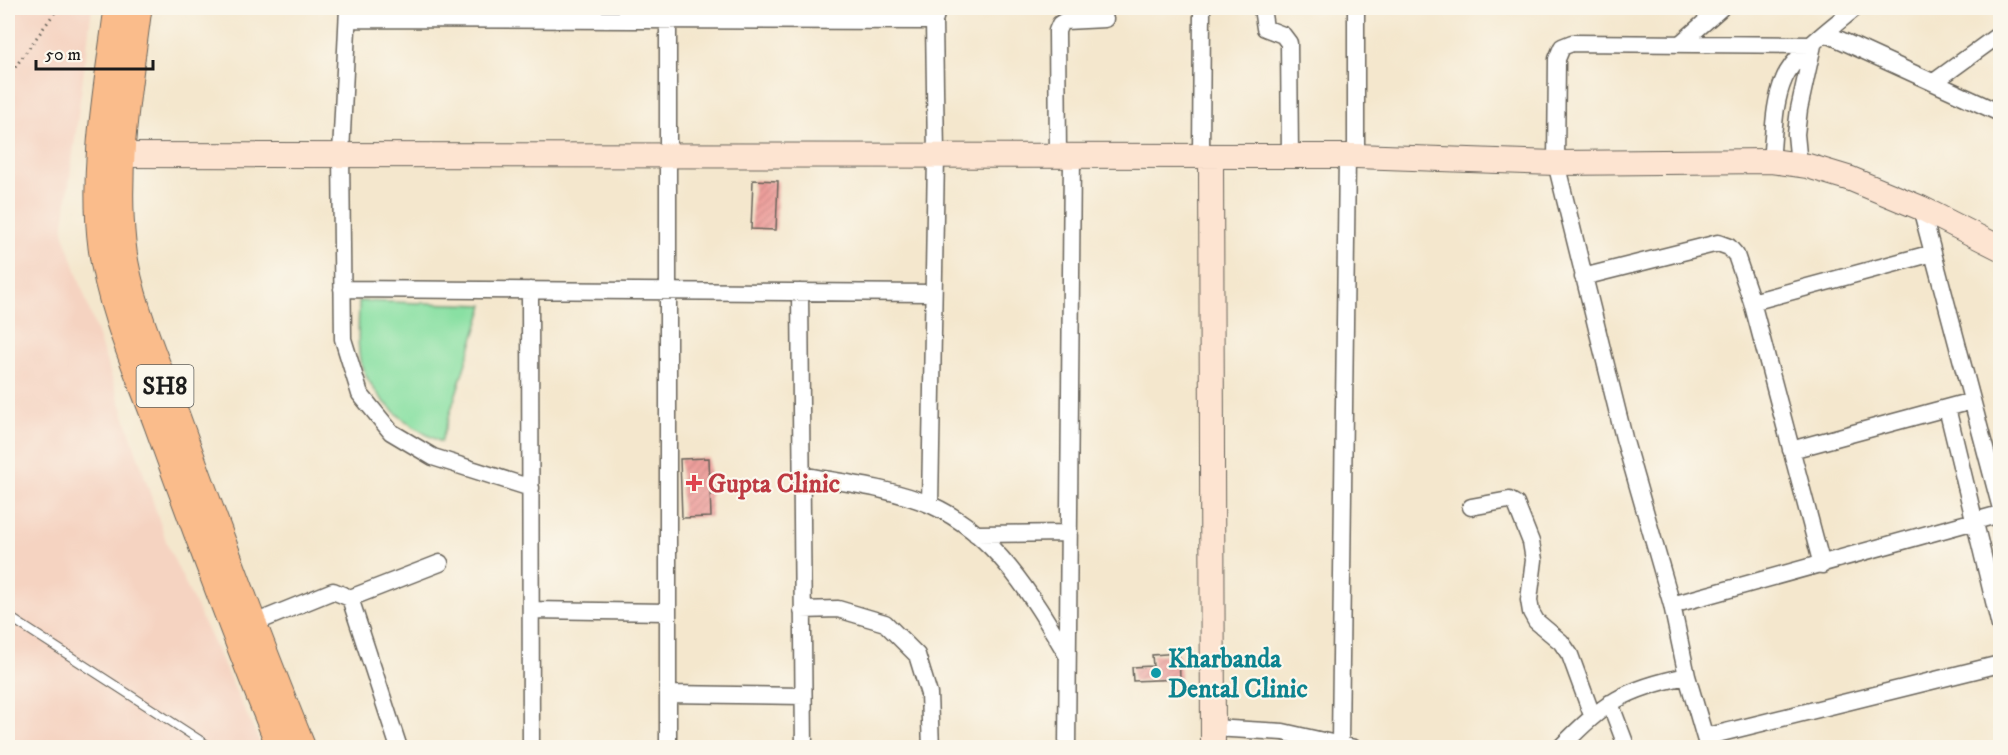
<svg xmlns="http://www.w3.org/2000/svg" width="2008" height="755" font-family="'IM FELL DW Pica',serif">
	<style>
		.built { fill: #f5d3c1 }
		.park { fill: #89e0a3; stroke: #527e60; stroke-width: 1.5 }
		.building { fill: url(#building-hatch) }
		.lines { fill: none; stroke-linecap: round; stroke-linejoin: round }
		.lane-casing { stroke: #68635a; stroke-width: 10 }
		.street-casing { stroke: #68635a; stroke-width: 19 }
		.secondary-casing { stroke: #68635a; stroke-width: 26 }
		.primary-casing { stroke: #68635a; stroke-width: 29 }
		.path { stroke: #68635a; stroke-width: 3; stroke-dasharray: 1.5 4.5; stroke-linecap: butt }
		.lane { stroke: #fff; stroke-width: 8 }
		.street { stroke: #fff; stroke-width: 16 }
		.secondary { stroke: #fde4d1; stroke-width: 24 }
		.primary { stroke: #fabc8b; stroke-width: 27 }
		.health-dot { fill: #e0444e; stroke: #fbf7ec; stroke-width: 2 }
		.culture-dot { fill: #0f9aa8; stroke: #fbf7ec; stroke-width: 2 }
		.labels { text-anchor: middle; stroke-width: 4.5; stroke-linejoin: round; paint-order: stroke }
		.shield { fill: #fbf7ec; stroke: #5f5e5a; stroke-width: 1.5 }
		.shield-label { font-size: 24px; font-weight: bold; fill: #1c1c1c }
		.health-label { font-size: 26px; font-weight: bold; fill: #be3a42; stroke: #fbf7ec; text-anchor: start }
		.culture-label { font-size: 26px; font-weight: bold; fill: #0d838f; stroke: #fbf7ec; text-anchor: start }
	</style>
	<defs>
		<pattern id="building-hatch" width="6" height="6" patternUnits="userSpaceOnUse" patternTransform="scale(1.5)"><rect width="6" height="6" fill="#ed9f9b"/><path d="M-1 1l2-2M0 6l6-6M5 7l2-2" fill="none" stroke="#cb8885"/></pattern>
	</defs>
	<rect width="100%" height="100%" fill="#fbf7ec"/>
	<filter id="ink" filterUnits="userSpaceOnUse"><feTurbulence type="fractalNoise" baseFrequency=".0167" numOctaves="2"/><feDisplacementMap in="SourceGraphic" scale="12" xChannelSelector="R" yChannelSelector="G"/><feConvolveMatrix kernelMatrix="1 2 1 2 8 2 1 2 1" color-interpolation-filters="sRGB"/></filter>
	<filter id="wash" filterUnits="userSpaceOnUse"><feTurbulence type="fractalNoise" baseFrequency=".008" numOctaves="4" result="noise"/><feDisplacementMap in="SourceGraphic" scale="24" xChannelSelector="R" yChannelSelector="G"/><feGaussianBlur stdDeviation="1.35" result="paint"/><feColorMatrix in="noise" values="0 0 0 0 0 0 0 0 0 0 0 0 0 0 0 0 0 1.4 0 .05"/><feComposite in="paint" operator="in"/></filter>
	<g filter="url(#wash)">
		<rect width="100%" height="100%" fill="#f4e7cd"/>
		<path class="built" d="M8 8H92L63 231 168 547 262 747H8Z"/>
		<path class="park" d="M359 301 484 305 441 442C407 426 377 403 362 367 356 352 359 318 359 301Z"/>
		<g id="blocks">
			<path class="building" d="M753 180 778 181 776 230 751 229Z
				M709 458 711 517 682 518 680 459Z
				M1179 653 1180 679 1133 681 1132 667 1153 666 1152 655Z"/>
		</g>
	</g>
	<g filter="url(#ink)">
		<use href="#blocks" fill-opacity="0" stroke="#68635a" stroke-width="1.5"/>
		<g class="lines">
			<g class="lane-casing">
				<path id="lane" d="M8 616 212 748"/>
			</g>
			<g class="street-casing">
				<path id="street" d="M348 8 341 154 343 339 360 394 391 432 433 457 531 488
					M1262 8 1265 28 1283 35 1289 43 1290 156
					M348 19 934 21
					M1825 33 2000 113
					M1680 44 1721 8
					M1934 82 2000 34
					M1058 156 1057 31 1060 24 1065 21 1105 19
					M1201 156 1202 8
					M1356 156V8
					M1771 161C1774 134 1773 104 1784 79 1794 54 1834 26 1855 8
					M1799 165 1796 134 1799 109 1813 45
					M1921 208 2000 505
					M1583 277 1718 243 1729 247 1736 255 1752 302 1822 565
					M342 289 933 293
					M530 290 531 748
					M800 292 804 748
					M1752 302 1933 253
					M1947 408 2000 626
					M1791 450 1972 401
					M801 475C844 483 891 488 931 505 996 534 1032 596 1067 655
					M930 505 936 156 934 21 938 8
					M1471 507 1509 500 1516 504 1531 542 1534 560 1529 600 1531 612 1536 621 1561 642 1570 655 1592 715
					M976 534 1069 533
					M1672 605 2000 514
					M531 610 668 612
					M802 610 838 609 885 623 917 655 929 694 931 748
					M252 624 333 591 350 598
					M668 694 803 696
					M1610 703 1627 748
					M1213 728 1283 732 1354 748
					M1705 737 2000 664
					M1340 743 1347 156
					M399 748 350 598 440 563
					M668 748V20
					M1067 748 1072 156
					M1560 748C1605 702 1624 689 1687 676
					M1708 748 1687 676 1672 605 1624 438 1556 163 1557 59 1562 47 1572 43 1813 45"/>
			</g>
			<g class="secondary-casing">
				<path id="secondary" d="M103 155 1356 156 1556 163 1771 161 1808 166 1851 179 1921 208 2000 248
					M1211 156 1213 748"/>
			</g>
			<g class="primary-casing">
				<path id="primary" d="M118 8C108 86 92 168 102 247 110 308 137 368 158 425 197 533 237 641 281 748
					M138 8C128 85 114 164 122 243 127 297 157 364 176 416 216 527 257 638 302 748"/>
			</g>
			<path class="path" d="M8 77 58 8"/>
			<use href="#lane" class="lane"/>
			<use href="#street" class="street"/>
			<use href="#secondary" class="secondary"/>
			<use href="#primary" class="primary"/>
		</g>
	</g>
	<path class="health-dot" d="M691 474h6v6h6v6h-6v6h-6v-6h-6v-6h6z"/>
	<circle class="culture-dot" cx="1156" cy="673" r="6"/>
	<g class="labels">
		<rect class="shield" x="136.5" y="365" width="57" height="42" rx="4.5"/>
		<g class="shield-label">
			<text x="165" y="394">SH8</text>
		</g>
		<g class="health-label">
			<text x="708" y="492">Gupta Clinic</text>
		</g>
		<g class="culture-label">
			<text x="1168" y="667">Kharbanda<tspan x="1168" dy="30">Dental Clinic</tspan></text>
		</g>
	</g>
	<rect width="2008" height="755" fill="none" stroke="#fbf7ec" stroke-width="30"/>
	<path d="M36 60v9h117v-9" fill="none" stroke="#1c1c1c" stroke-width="3"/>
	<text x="45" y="60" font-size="18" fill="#1c1c1c" stroke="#fbf7ec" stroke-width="4.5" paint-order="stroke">50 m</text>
</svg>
